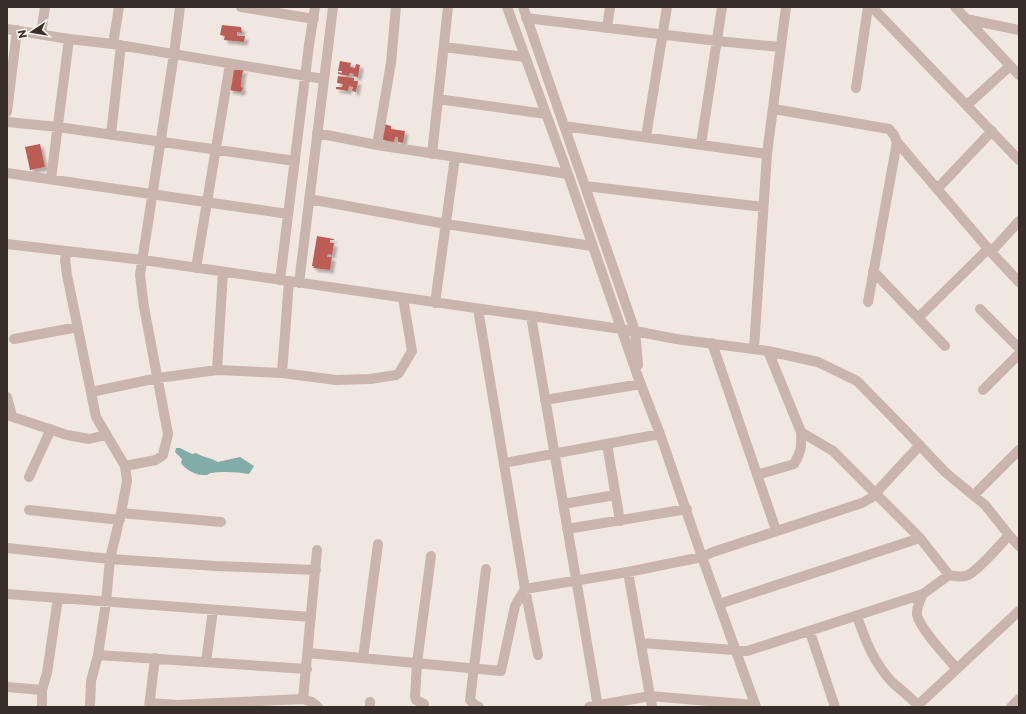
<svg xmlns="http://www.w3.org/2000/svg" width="1026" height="714" font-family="Commissioner,sans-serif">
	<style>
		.water { fill: #82aca7 }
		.building { fill: #bb5d55; filter: url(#shadow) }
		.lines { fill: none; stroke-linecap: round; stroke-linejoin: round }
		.minor { stroke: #c9b5ae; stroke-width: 10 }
	</style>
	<defs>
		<filter id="shadow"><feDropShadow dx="3.5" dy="3.5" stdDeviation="1" flood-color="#0004"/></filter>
	</defs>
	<rect width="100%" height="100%" fill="#f1e7e1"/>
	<path class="water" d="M176 448H180L192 454 196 453C204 458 210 457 218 462L240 457 254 466 249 474C239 472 222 471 212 473 208 473 209 475 206 475 197 476 186 470 181 463L182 459 175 452Z"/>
	<path class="building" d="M222 25 241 27 242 33 237 32V36H245L244 42 224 40 225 36 220 35Z
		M340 61 351 63 350 67 355 68 356 64 360 65 358 77 353 76 354 74 350 73 349 76 338 74V72L342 73V71H338Z
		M232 68 244 70 242 74 241 87 243 88 241 92 229 90Z
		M338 76 354 78V81H358L356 92 352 91 353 87 349 86 348 91 336 89V87H342L343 84 337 83Z
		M384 124 391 126V129L405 131 403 143 398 142V137H395L394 142 382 140Z
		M40 144 45 167 30 170 25 147Z
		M317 236 334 239V240H330V243H334L332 255 328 254 327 257H332L330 270 313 268 314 266H312Z"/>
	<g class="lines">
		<path class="minor" d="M241 7 314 19
			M507 7 568 174 638 377 660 434 702 557 756 707
			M523 7 635 331 638 365
			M872 7 1019 160
			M955 7 1019 75
			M526 18 717 41 781 47
			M966 19 1019 30
			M607 28 610 7
			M7 29 69 39 113 44 324 79
			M41 34 45 7
			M113 44 119 7
			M444 47 525 57
			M856 88 868 7
			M438 99 546 114
			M967 105 1010 66
			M774 109 889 129 894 135 897 142 868 302
			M7 112 17 30
			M7 122 58 127 295 161
			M564 126 767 154
			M317 133 377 145 568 174
			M111 135 121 45
			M646 137 667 7
			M897 142 991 252 1019 282
			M701 144 722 7
			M377 145 391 63 396 7
			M432 154 448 7
			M7 173 288 214
			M51 179 69 39
			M585 186 763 207
			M937 189 992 131
			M309 199 446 224 592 246
			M7 244 143 260 635 331 676 339 768 351 818 362 857 381 907 432 945 472 985 505 1009 535 1019 546
			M67 251 65 260 67 275 96 417 125 466 127 481 121 513 110 559 106 602 98 655 91 681 90 707
			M991 252 1019 221
			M196 268 230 64
			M873 271 945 346
			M280 280 309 45 315 7
			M299 283 333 7
			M435 303 455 157
			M478 309 525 589 538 655
			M980 309 1019 348
			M531 316 598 707
			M918 318 989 248
			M14 339 78 327
			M712 343 776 530
			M754 348 767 154 786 7
			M217 370 223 272
			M282 373 336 380 370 379 396 375 399 373 412 351 403 298
			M983 390 1019 354
			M91 392 158 378 217 370 282 373 289 281
			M7 397 12 416
			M545 400 641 384
			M7 415 67 435 89 439 106 435
			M801 432 833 451 920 538 949 575
			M607 444 620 521
			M504 463 660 434
			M125 466 156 460 163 455 168 434 144 307 140 275 174 54 180 7
			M757 475 794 464C801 453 802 445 801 432L768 351
			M29 477 51 429
			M974 495 1019 450
			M563 504 615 495
			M29 510 120 520
			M121 513 221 522
			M567 529 687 509
			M7 548 110 559 216 566 316 570
			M628 572 652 707
			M7 594 311 617
			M923 594C920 600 916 608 917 615 920 629 947 657 957 669
			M719 604 920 538
			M857 616C865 640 874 663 892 682 901 690 911 698 920 707
			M810 632 835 707
			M641 643 747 651 923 594 949 575C955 576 962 578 968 575 980 569 999 546 1009 535
			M308 653 501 671 515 606 525 589 628 572 702 557 713 552 862 503 871 498 920 445
			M98 655 307 669
			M363 658 378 544
			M206 662 213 610
			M7 687 42 690
			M303 699 317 550
			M150 703 177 705 303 699 312 702 318 707
			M42 707V690L47 673 58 598
			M149 707 155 658
			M370 707V702
			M424 707V704L416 700 415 697 417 663 431 556
			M479 707 475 705 470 700 486 569
			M589 707 650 696 755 705
			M916 707 1019 611
			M1011 707 1019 699"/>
	</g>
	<rect width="1026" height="714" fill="none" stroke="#382d2b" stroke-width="16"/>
	<g transform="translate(32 32) rotate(258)" stroke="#f9f2ed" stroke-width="3" paint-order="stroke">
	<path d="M0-3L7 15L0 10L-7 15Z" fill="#382d2b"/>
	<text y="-6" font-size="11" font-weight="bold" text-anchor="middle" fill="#382d2b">N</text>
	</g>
</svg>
